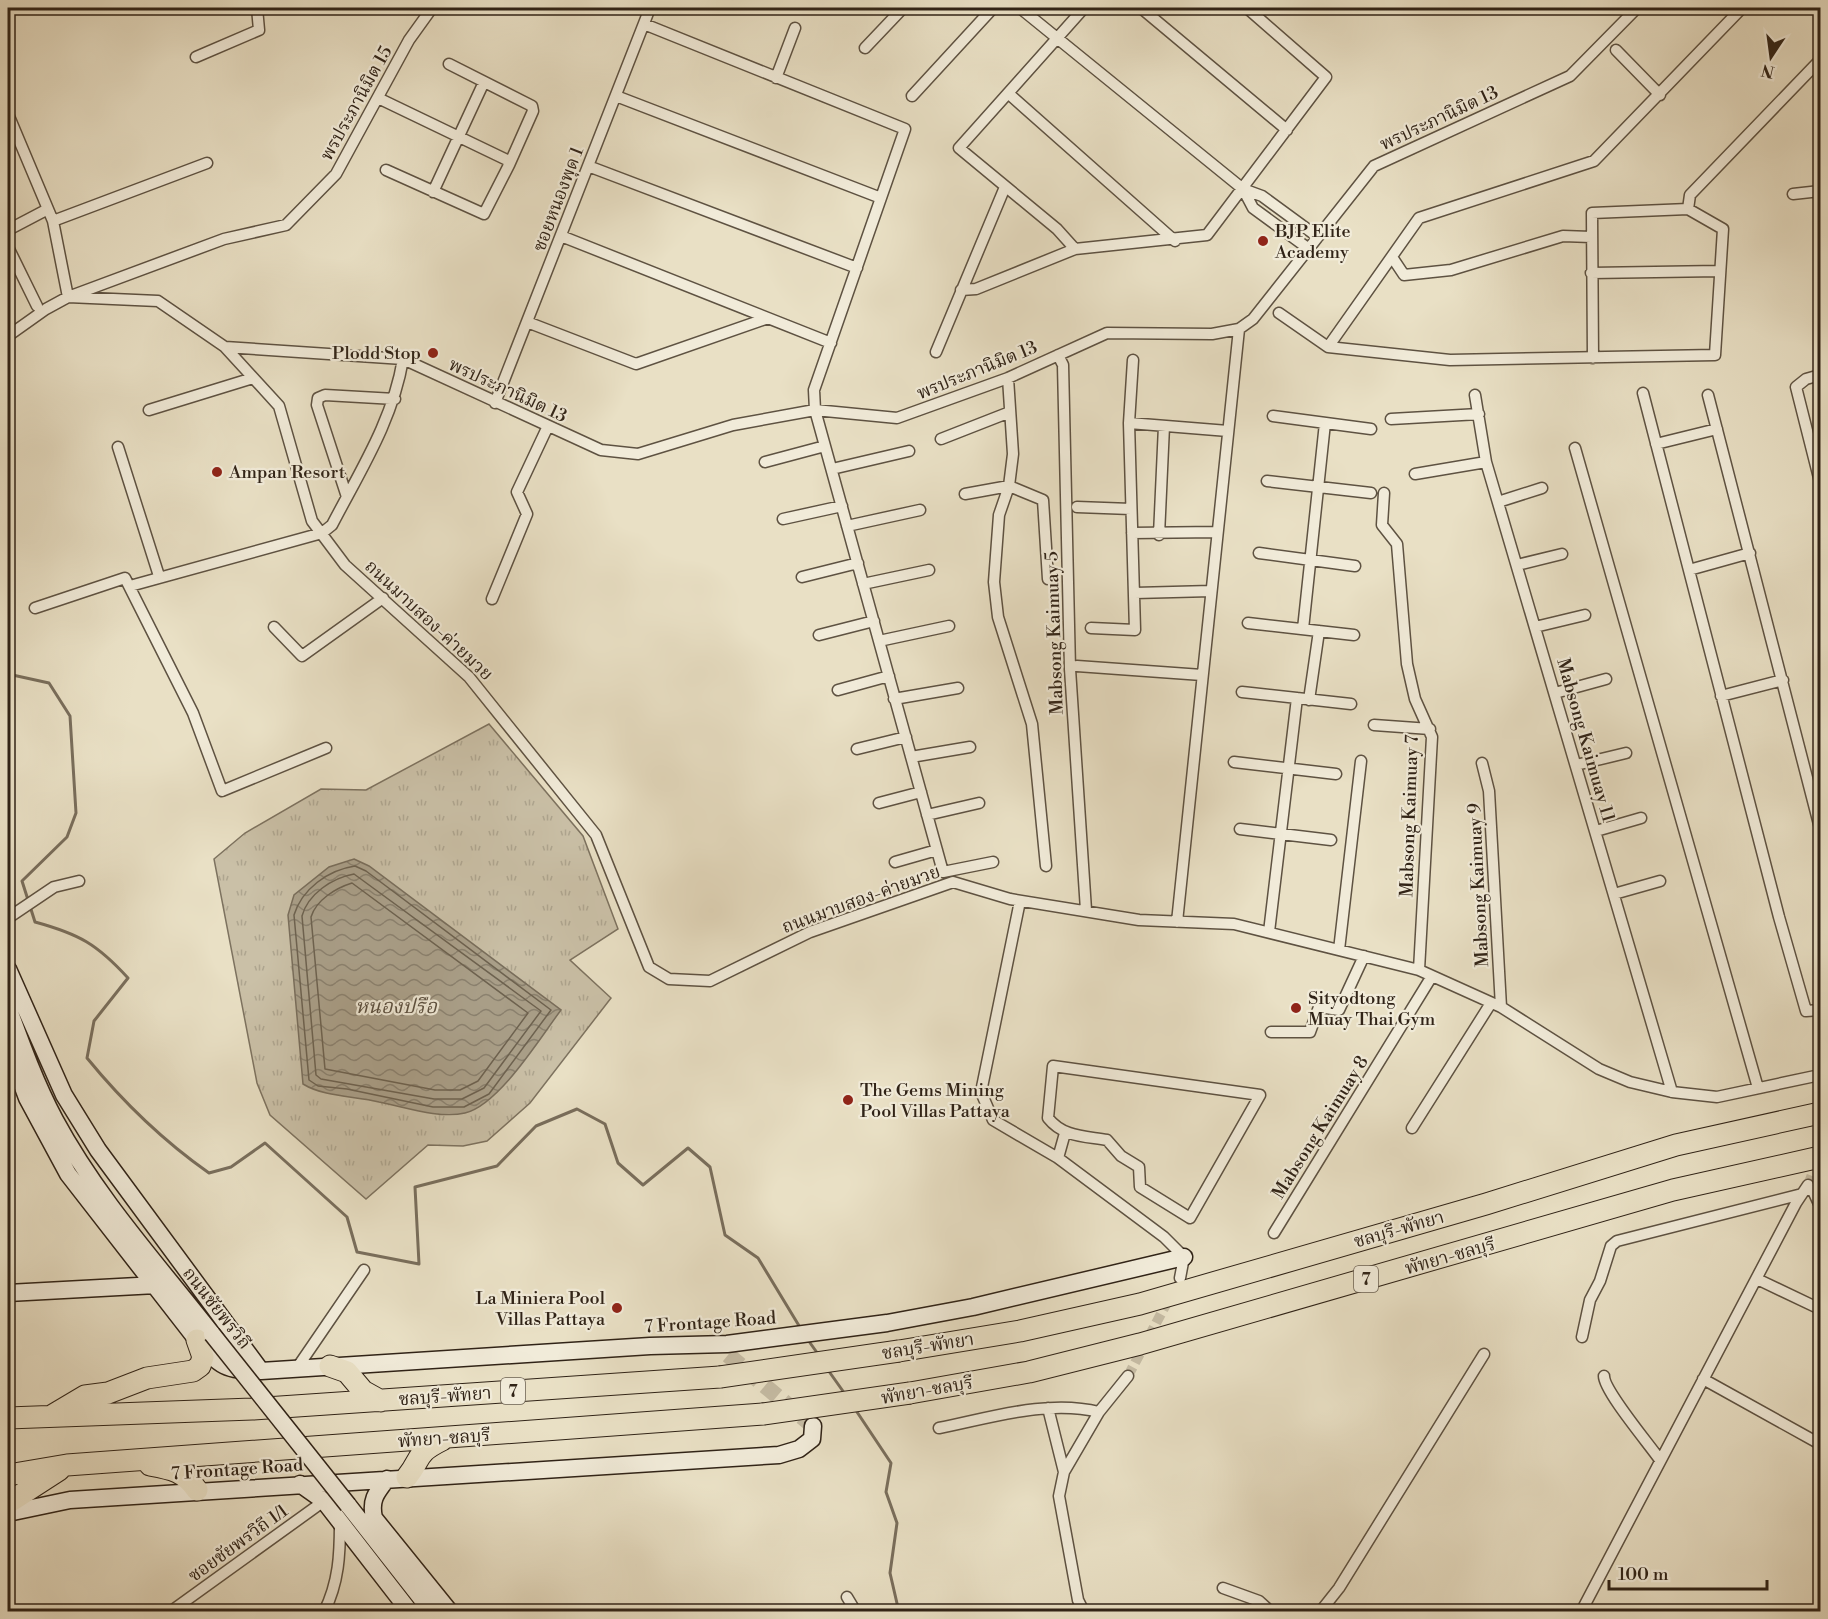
<svg xmlns="http://www.w3.org/2000/svg" width="1828" height="1619" font-family="'Libre Bodoni','Noto Serif Thai',serif">
	<style>
		.park { fill: url(#park-tufts); stroke: #7d725f; stroke-width: 1.5 }
		.water { fill: url(#water-waves); stroke: #796e5c; stroke-width: 1.5 }
		.lines { fill: none; stroke-linecap: round; stroke-linejoin: round }
		.shore { stroke: #6d6250; stroke-width: 1.5 }
		.stream { stroke: #796e5c; stroke-width: 3 }
		.street-tunnel { stroke: #c4baa2; stroke-width: 10; stroke-dasharray: 10 5; stroke-linecap: butt }
		.secondary-tunnel { stroke: #c4baa2; stroke-width: 16; stroke-dasharray: 16 8; stroke-linecap: butt }
		.street-casing { stroke: #5e5242; stroke-width: 13 }
		.secondary-casing { stroke: #302317; stroke-width: 19 }
		.highway-casing { stroke: #302317; stroke-width: 23 }
		.street { stroke: #f1ebd9; stroke-width: 10 }
		.secondary { stroke: #f1ebd9; stroke-width: 16 }
		.highway { stroke: #e9e0c5; stroke-width: 21 }
		.secondary-bridge-casing { stroke: #302317; stroke-width: 19; stroke-linecap: butt }
		.highway-bridge-casing { stroke: #302317; stroke-width: 23; stroke-linecap: butt }
		.secondary-bridge { stroke: #f1ebd9; stroke-width: 16 }
		.highway-bridge { stroke: #e9e0c5; stroke-width: 21 }
		.poi-dot { fill: #8f2418; stroke: #f1ebd9; stroke-width: 2 }
		.labels { text-anchor: middle; stroke-width: 4.5; stroke-linejoin: round; paint-order: stroke }
		.shield { fill: #f1ebd9; stroke: #6a5f51; stroke-width: 1.5 }
		.shield-label { font-size: 16px; font-weight: bold; fill: #302317 }
		.street-label { font-size: 18px; fill: #302317; stroke: #f1ebd9 }
		.poi-label { font-size: 18px; fill: #302317; stroke: #f1ebd9; text-anchor: start }
		.water-label { font-size: 20px; font-style: italic; fill: #5b4f3f; stroke: #f1ebd9 }
	</style>
	<defs>
		<pattern id="park-tufts" width="24" height="20" patternUnits="userSpaceOnUse" patternTransform="scale(1.5)"><rect width="24" height="20" fill="#cac0a7"/><path d="M3 7l-1-3M5 7V3M7 7l1-3M15 17l-1-3M17 17v-4M19 17l1-3" fill="none" stroke="#aea58f"/></pattern>
		<pattern id="water-waves" width="16" height="10" patternUnits="userSpaceOnUse" patternTransform="scale(1.5)"><rect width="16" height="10" fill="#aaa08a"/><path d="M0 5q4-4 8 0t8 0" fill="none" stroke="#8b8270"/></pattern>
	</defs>
	<rect width="100%" height="100%" fill="#e9e0c5"/>
	<filter id="stains"><feTurbulence type="fractalNoise" baseFrequency=".00333" numOctaves="4"/><feColorMatrix values="0 0 0 0 .2 0 0 0 0 .09 0 0 0 0 .02 0 0 0 .5 -.17"/></filter>
	<radialGradient id="worn" r=".72"><stop offset=".6" stop-color="#630" stop-opacity="0"/><stop offset="1" stop-color="#630" stop-opacity=".3"/></radialGradient>
	<path class="park" d="M489 724 583 836 618 929 570 960 611 998 530 1103 487 1141 463 1146 428 1145 366 1199 270 1115 257 1083 214 859 245 833 321 789 366 790Z"/>
	<path class="water" d="M354 859 369 866 561 1010C540 1038 499 1105 465 1113 439 1119 405 1107 379 1102 354 1096 324 1097 303 1084L288 915 294 895 329 867Z"/>
	<g class="lines">
		<path class="shore" d="M355 866 366 871 551 1010 489 1094 464 1107H433L347 1089 318 1086 309 1080 294 915C302 889 328 870 355 866Z
			M354 874 541 1011 484 1088 462 1099H434L321 1079 316 1075 302 916C308 894 332 878 354 874Z
			M352 883 528 1013 478 1081 460 1090H435L325 1069 311 917C316 900 336 888 352 883Z"/>
		<path class="stream" d="M8 674 49 683 70 716 76 813 67 837 22 881 35 922C79 934 97 944 128 978L94 1021 87 1058C123 1102 162 1140 209 1173L231 1167 265 1143 347 1217 357 1252 419 1264 415 1187 497 1166 536 1126 577 1109 605 1124 618 1163 643 1185 688 1148 710 1167 725 1235 758 1258 801 1329
			M808 1340 818 1354
			M828 1370 845 1394
			M855 1409 891 1463 886 1492 897 1523 890 1573 899 1612"/>
		<path class="street-tunnel" d="M1808 1185 1819 1156
			M1128 1376 1170 1297"/>
		<path class="secondary-tunnel" d="M728 1355 813 1426"/>
		<g class="street-casing">
			<path id="street" d="M1020 8 1243 189 1262 196 1318 237
				M1141 8 1287 130
				M644 24 905 129 814 390 815 410 943 872 993 862
				M865 48 903 8
				M1616 50 1660 95
				M196 57 259 30 257 8
				M449 64 532 106 533 111 509 165
				M776 78 795 28
				M1009 94 1175 241
				M616 96 881 198
				M912 96 993 8
				M378 98 507 160 509 165 484 214 386 170
				M8 114 53 221 68 297 158 301 225 347 279 406 312 521 345 565 469 677 596 835 649 967 669 979 710 981 810 932 953 882 1010 899 1139 920 1234 924 1419 970 1501 1007 1599 1069 1630 1082 1672 1092 1717 1097 1820 1075
				M588 166 857 268
				M1243 189 1253 208 1309 249
				M433 192 484 82
				M1793 194 1820 191
				M1688 209 1690 195 1820 60
				M53 221 207 163
				M8 230 48 209
				M561 236 831 343
				M8 247 37 306
				M1075 249 1057 229 959 148 1084 8
				M1392 257 1404 275 1451 270 1563 236 1591 237
				M1591 273 1719 271
				M961 290 976 289 1075 249 1207 235 1326 77 1247 8
				M1279 313 1328 347 1450 360 1715 355 1723 229 1688 209 1592 213 1593 358
				M527 322 636 364 768 318
				M8 336 46 309 68 297 224 239 286 225 336 174 409 40 432 8
				M225 347 403 359 601 450 638 454 733 425 815 410 897 418 1008 378 1107 333 1212 334 1239 329 1253 319 1374 166 1570 76 1637 8
				M1328 347 1419 218 1594 161 1742 8
				M936 352 1005 187
				M1058 355 1063 365 1070 669 1086 910
				M1820 375 1806 379 1796 387 1820 482
				M1008 378 1013 454 1009 486 999 515 994 582 998 617 1032 724 1046 866
				M1643 393 1779 917 1806 1011 1820 1010
				M1475 395 1486 462 1672 1092
				M1708 395 1820 828
				M495 403 650 8
				M149 410 253 378
				M1273 416 1371 429
				M1391 419 1479 414
				M1129 423 1228 431
				M941 439 1010 412
				M1656 444 1717 429
				M118 447 159 576
				M1575 448 1758 1088
				M765 462 825 446
				M832 469 909 451
				M1415 474 1486 462
				M1267 481 1371 493
				M1384 493 1382 525 1397 544 1407 664 1415 699 1432 737 1419 970
				M965 494 1009 486 1043 500 1048 579
				M347 497 317 405 318 398 325 395 395 399
				M1498 502 1542 488
				M1077 507 1131 509
				M783 519 842 506
				M847 526 920 510
				M1132 533 1217 532
				M1159 535 1164 426
				M1259 553 1355 566
				M1517 565 1562 554
				M1689 570 1750 553
				M802 577 858 563
				M863 584 929 570
				M130 586 322 533 332 525C360 471 393 420 403 359
				M1135 593 1211 591
				M492 599 527 514 517 492 548 426
				M35 608 125 578 193 713 222 791 326 748
				M1248 623 1354 635
				M274 627 302 656 383 598
				M1535 627 1585 615
				M1091 628 1135 630 1129 423 1133 360
				M1303 629 1325 423
				M819 635 874 621
				M879 641 949 626
				M1077 666 1202 675
				M838 690 889 676
				M1242 692 1351 704
				M1555 693 1606 679
				M1721 696 1783 680
				M894 699 958 688
				M1309 700 1319 631
				M1374 725 1430 729
				M857 749 906 737
				M911 757 970 747
				M1234 762 1336 774
				M1482 763 1489 791 1501 1007
				M1576 765 1626 753
				M879 803 921 792
				M927 815 979 803
				M1240 829 1331 840
				M1596 831 1641 818
				M895 862 937 850
				M1614 894 1660 881
				M1020 901 981 1092 993 1120 1058 1158 1164 1237 1184 1257 1180 1278
				M8 918 54 887 79 881
				M1177 922 1239 329
				M1269 932 1297 698
				M1339 950 1361 761
				M1271 1032H1310L1319 1007 1339 1010 1364 956
				M1053 1066 1260 1095 1190 1218 1140 1187 1139 1167 1121 1156 1107 1140C1084 1136 1063 1137 1048 1118Z
				M1412 1128 1491 1003
				M1058 1158 1065 1133
				M1806 1188 1813 1191 1820 1206
				M1274 1233 1432 976
				M1757 1279 1820 1309
				M1582 1337 1590 1300 1600 1281 1611 1246 1617 1241 1802 1194
				M297 1368 364 1270
				M1604 1376C1604 1391 1649 1444 1660 1460
				M1703 1379 1820 1444
				M1048 1408 1064 1472
				M939 1428C990 1418 1048 1399 1099 1412
				M1223 1588 1259 1601 1271 1612
				M847 1597 856 1612
				M170 1612 324 1501
				M324 1612C339 1582 340 1554 340 1522
				M1084 1612 1078 1600 1059 1496 1064 1472 1099 1412 1128 1376
				M1320 1612 1339 1588 1484 1354
				M1581 1612 1796 1203 1808 1185"/>
		</g>
		<g class="secondary-casing">
			<path id="secondary" d="M8 969 64 1095 98 1150 261 1371
				M8 1007C22 1046 36 1084 55 1120 97 1198 158 1265 212 1334
				M8 1047 27 1098 68 1174 197 1340C222 1368 224 1370 261 1371L650 1346 727 1344 887 1323 973 1307 1184 1257
				M8 1293 156 1285
				M387 1479C376 1493 370 1500 374 1518L450 1612
				M300 1484 324 1501 410 1612
				M348 1505 432 1612
				M8 1513 70 1500 779 1455 799 1449 812 1439 813 1426"/>
		</g>
		<g class="highway-casing">
			<path id="highway" d="M899 1351 1020 1331 1140 1304 1486 1204 1676 1145 1820 1113
				M330 1366 347 1372 363 1391 381 1401
				M910 1393 1029 1372 1140 1344 1673 1190 1820 1157
				M53 1415 85 1396 108 1393 147 1378 193 1371 200 1366 203 1357 197 1340
				M8 1418 252 1409 720 1377
				M150 1465C172 1469 184 1471 197 1490
				M8 1475 67 1465 763 1414
				M407 1477C423 1457 414 1454 442 1440
				M8 1503 59 1470"/>
		</g>
		<use href="#street" class="street"/>
		<use href="#secondary" class="secondary"/>
		<use href="#highway" class="highway"/>
		<g class="secondary-bridge-casing">
			<path id="secondary-bridge" d="M212 1334 348 1505"/>
		</g>
		<g class="highway-bridge-casing">
			<path id="highway-bridge" d="M720 1377 899 1351
				M763 1414 910 1393"/>
		</g>
		<use href="#secondary-bridge" class="secondary-bridge"/>
		<use href="#highway-bridge" class="highway-bridge"/>
	</g>
	<g class="poi-dot">
		<circle cx="1263" cy="241" r="6"/>
		<circle cx="433" cy="353" r="6"/>
		<circle cx="217" cy="472" r="6"/>
		<circle cx="1296" cy="1008" r="6"/>
		<circle cx="848" cy="1100" r="6"/>
		<circle cx="617" cy="1308" r="6"/>
	</g>
	<g class="labels">
		<g class="shield">
			<rect x="1354" y="1266" width="24" height="26" rx="4.5"/>
			<rect x="501" y="1378" width="24" height="26" rx="4.5"/>
		</g>
		<g class="shield-label">
			<text x="1366" y="1285">7</text>
			<text x="513" y="1397">7</text>
		</g>
		<g class="street-label">
			<text transform="translate(356 103) rotate(-61)" y="6">พรประภานิมิต 15</text>
			<text transform="translate(1439 118) rotate(-25)" y="6">พรประภานิมิต 13</text>
			<text transform="translate(558 199) rotate(-69)" y="6">ซอยหนองพุด 1</text>
			<text transform="translate(977 370) rotate(-22)" y="6">พรประภานิมิต 13</text>
			<text transform="translate(508 390) rotate(25)" y="6">พรประภานิมิต 13</text>
			<text transform="translate(429 620) rotate(43)" y="6">ถนนมาบสอง-ค่ายมวย</text>
			<text transform="translate(1054 633) rotate(-92)" y="6">Mabsong Kaimuay 5</text>
			<text transform="translate(1586 740) rotate(74)" y="6">Mabsong Kaimuay 11</text>
			<text transform="translate(1409 816) rotate(-88)" y="6">Mabsong Kaimuay 7</text>
			<text transform="translate(1478 885) rotate(-93)" y="6">Mabsong Kaimuay 9</text>
			<text transform="translate(861 899) rotate(-20)" y="6">ถนนมาบสอง-ค่ายมวย</text>
			<text transform="translate(1320 1127) rotate(-58)" y="6">Mabsong Kaimuay 8</text>
			<text transform="translate(1399 1229) rotate(-16)" y="6">ชลบุรี-พัทยา</text>
			<text transform="translate(1450 1256) rotate(-16)" y="6">พัทยา-ชลบุรี</text>
			<text transform="translate(217 1308) rotate(52)" y="6">ถนนชัยพรวิถี</text>
			<text transform="translate(710 1322) rotate(-4)" y="6">7 Frontage Road</text>
			<text transform="translate(928 1346) rotate(-9)" y="6">ชลบุรี-พัทยา</text>
			<text transform="translate(927 1390) rotate(-10)" y="6">พัทยา-ชลบุรี</text>
			<text transform="translate(445 1396) rotate(-4)" y="6">ชลบุรี-พัทยา</text>
			<text transform="translate(444 1438) rotate(-4)" y="6">พัทยา-ชลบุรี</text>
			<text transform="translate(237 1469) rotate(-4)" y="6">7 Frontage Road</text>
			<text transform="translate(238 1543) rotate(-36)" y="6">ซอยชัยพรวิถี 1/1</text>
		</g>
		<g class="poi-label">
			<text x="1275" y="237">BJP Elite<tspan x="1275" dy="21">Academy</tspan></text>
			<text x="421" y="359" text-anchor="end">Plodd Stop</text>
			<text x="229" y="478">Ampan Resort</text>
			<text x="1308" y="1004">Sityodtong<tspan x="1308" dy="21">Muay Thai Gym</tspan></text>
			<text x="860" y="1096">The Gems Mining<tspan x="860" dy="21">Pool Villas Pattaya</tspan></text>
			<text x="605" y="1304" text-anchor="end">La Miniera Pool<tspan x="605" dy="21">Villas Pattaya</tspan></text>
		</g>
		<g class="water-label">
			<text x="396" y="1013">หนองปรือ</text>
		</g>
	</g>
	<rect width="1828" height="1619" fill="none" stroke="#e9e0c5" stroke-width="30"/>
	<rect x="9" y="9" width="1810" height="1601" fill="none" stroke="#302317" stroke-width="3"/>
	<rect x="15" y="15" width="1798" height="1589" fill="none" stroke="#302317" stroke-width="1.5"/>
	<g transform="translate(1771 57) rotate(193)" stroke="#f1ebd9" stroke-width="4.5" paint-order="stroke">
	<path d="M0-4.5L10 22L0 15L-10 22Z" fill="#302317"/>
	<text y="-9" font-size="16" font-weight="bold" text-anchor="middle" fill="#302317">N</text>
	</g>
	<path d="M1609 1580v9h158v-9" fill="none" stroke="#302317" stroke-width="3"/>
	<text x="1618" y="1580" font-size="18" fill="#302317" stroke="#f1ebd9" stroke-width="4.5" paint-order="stroke">100 m</text>
	<rect width="100%" height="100%" filter="url(#stains)"/>
	<rect width="100%" height="100%" fill="url(#worn)"/>
</svg>
